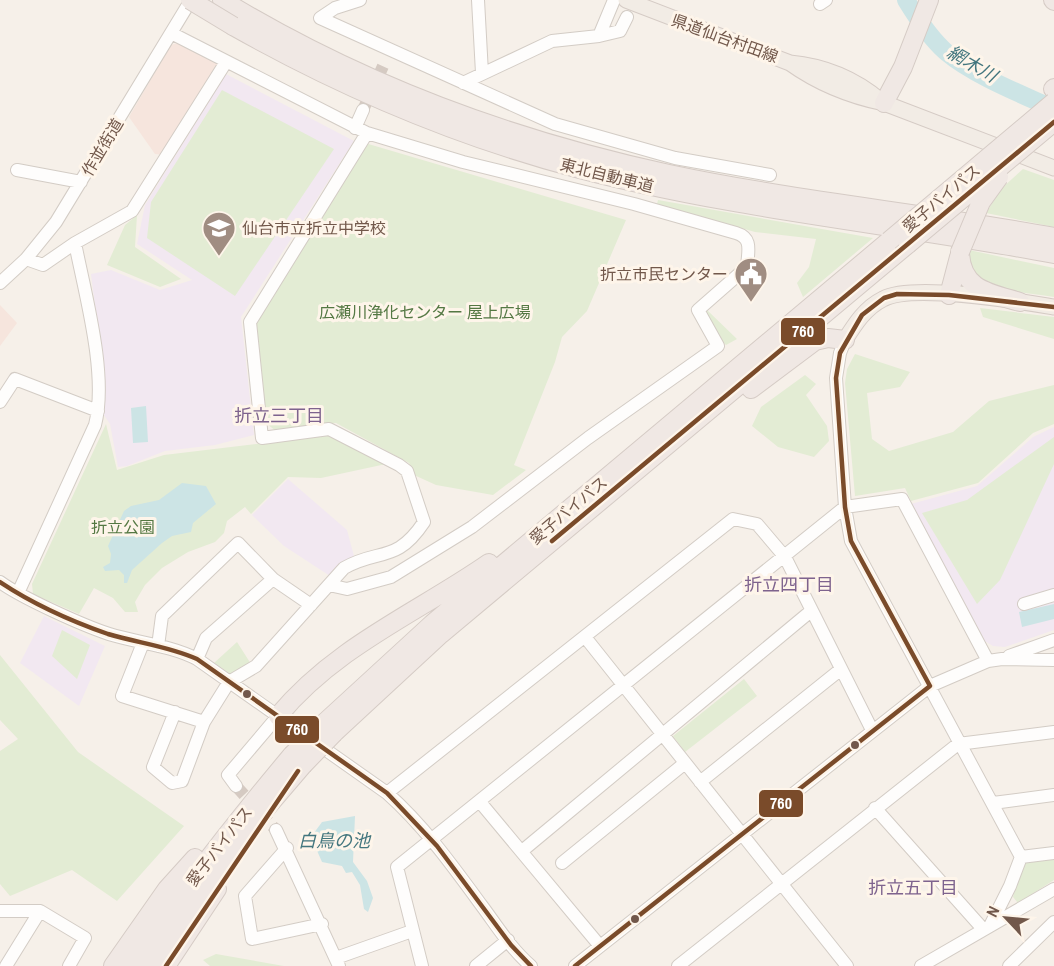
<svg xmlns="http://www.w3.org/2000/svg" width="1054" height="966" font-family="'Archivo Narrow','Noto Sans JP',sans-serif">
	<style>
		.commercial { fill: #f6e5dd }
		.education { fill: #f2e8f1 }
		.green { fill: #e3ecd4 }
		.water { fill: #cce4e5 }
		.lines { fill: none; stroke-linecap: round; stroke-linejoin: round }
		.river { stroke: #cce4e5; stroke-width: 18 }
		.minor-tunnel { stroke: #d5cac2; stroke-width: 12; stroke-dasharray: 12 6; stroke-linecap: butt }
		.minor-casing { stroke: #d3ccc5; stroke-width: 14 }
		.major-casing { stroke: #d5cbc5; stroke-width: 17 }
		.highway-casing { stroke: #d5cbc5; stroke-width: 20 }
		.minor { stroke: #fefdfc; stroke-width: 12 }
		.major { stroke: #f2ece5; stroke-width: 15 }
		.highway { stroke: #f0e8e4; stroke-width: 18 }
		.highway-bridge-casing { stroke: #d5cbc5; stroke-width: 20; stroke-linecap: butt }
		.highway-bridge { stroke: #f0e8e4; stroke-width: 18 }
		.bus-1-casing { stroke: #fef5ea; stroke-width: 9 }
		.bus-1 { stroke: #7a4b2a; stroke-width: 4.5 }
		.bus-dot { fill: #72584b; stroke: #fef5ea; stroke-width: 2 }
		.labels { text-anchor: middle; stroke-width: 6; stroke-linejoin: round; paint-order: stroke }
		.street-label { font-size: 16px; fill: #72584b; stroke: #fef5ea }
		.poi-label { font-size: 16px; fill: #72584b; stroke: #fef5ea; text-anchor: start }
		.park-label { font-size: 16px; fill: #547843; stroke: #fef5ea }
		.water-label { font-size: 18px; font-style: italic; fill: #43767e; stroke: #fef5ea }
		.neighbourhood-label { font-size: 18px; fill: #7e638e; stroke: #fef5ea }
		.line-badge { stroke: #fef5ea; stroke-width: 2 }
		.badge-label { font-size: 16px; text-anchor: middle; font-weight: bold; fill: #fff }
	</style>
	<rect width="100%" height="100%" fill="#f6f0e9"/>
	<path class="commercial" d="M183 41 223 62 164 155 155 154 129 117 171 45Z
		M0 305 17 323 0 346Z"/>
	<path class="education" d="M226 74 354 141 241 317 254 435 215 445 165 451 127 466 118 467 110 424 104 415 103 369 91 274 111 270 160 290 192 280 137 244 145 205Z
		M1054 427V630L1005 647 993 646 983 640 911 504 977 486 1033 437Z
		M288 479 347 530 354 556 330 576 284 546 252 515Z
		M44 616 105 646 79 706 20 663Z"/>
	<path class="green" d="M222 90 334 149 235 296 147 238 151 202Z
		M365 143 626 220 587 311 562 337 555 362 514 465 526 470 493 495 436 485 414 475 409 463 336 423 276 431 267 424 255 322Z
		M1023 169 1054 180V227L986 213 1001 189Z
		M658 200 873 238 803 297 797 283 809 267 816 239 755 232 657 204Z
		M137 215 135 247 181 279 160 287 107 265 125 225Z
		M969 250 1054 268V297C1020 291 986 293 966 263Z
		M980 308 1054 317V339L983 317Z
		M707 310 737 339 726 345 719 339 705 314Z
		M855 354 910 372 900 387 867 393 872 439 889 451 953 432 989 401 1054 385V424L1033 433 978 483 911 501 905 488 855 496 845 383 847 369Z
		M805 375 816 384 806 395 827 426 829 441 814 457 778 447 752 426 761 407Z
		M106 424 117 470 164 455 331 435 386 464 321 478 288 477 251 514 245 507 227 521 224 533 215 542 188 552 162 568 145 585 135 602 138 612H125L113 598 94 588 79 614 33 594 32 584Z
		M1054 437V464L1000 580 977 604 922 513 967 500Z
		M62 630 90 645 77 679 52 656Z
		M237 642 251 664 232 675 214 663Z
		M0 655 78 752 184 826 117 901 72 870 10 896 0 884V751L18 739 0 720Z
		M744 679 757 696 685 752 673 736Z
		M1054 857V880L1018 903 1013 897 1022 862Z
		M216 954 284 966H210L203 960Z"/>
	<path class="water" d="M146 406 148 442 133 443 131 408Z
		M182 483 206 486 216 504 193 523 191 532 172 536 162 543 132 570 127 583H124V575L119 570 105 571 103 567 110 563 111 554 108 546 124 511 131 506 159 500Z
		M1054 604V619L1022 627 1019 612Z
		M355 816 353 862 367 881 373 898 368 912 364 909 360 885 352 872 346 873 342 866 322 862 311 837 322 822Z"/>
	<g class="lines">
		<path class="river" d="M906 0C917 18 930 38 946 52 973 75 1021 94 1054 109"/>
		<path class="minor-tunnel" d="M363 110 384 64
			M236 786 276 830"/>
		<g class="minor-casing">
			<path id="minor" d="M360 0 335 8 320 18 555 124 675 158 770 175
				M478 0 482 73
				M820 4 826 0
				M171 33 367 133 463 162 634 204 736 233C753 238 748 251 747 267L698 310 718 346 588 438 472 527 391 577 347 589 329 585
				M599 36 620 31 627 17
				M463 83 552 41 599 36 614 0
				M355 128 363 110
				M17 170 81 182
				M26 259 43 265 75 243 132 211 226 62
				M0 283 26 259 56 222 191 0
				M845 340 840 353 836 378 845 507 851 541 1021 857 1010 886 990 926
				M0 402 15 379 98 411
				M0 582C22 598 82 625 109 634 138 643 170 645 197 659L387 793C424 826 452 865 482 906 497 926 511 949 531 966
				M18 593 95 425C108 375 85 294 75 243
				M1024 604 1054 595
				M585 637 847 966
				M143 643 122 696 204 722 229 682 256 666 344 568C379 548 396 564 424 522L407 471 399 465 329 429 262 438 250 322 367 133
				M158 646 162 616 238 543 273 579 311 605
				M1009 656 1054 640
				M197 659 206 638 273 579
				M175 712 153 767 172 783 182 781 204 722
				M700 782 840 670
				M236 786 228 775 278 716
				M387 793 733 519 757 524 785 557 872 730
				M480 802 600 946
				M993 803 1054 795
				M875 808 983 929
				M276 830 339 966
				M287 848 245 896 252 939 322 924
				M522 851 811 611
				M1021 857 1054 853
				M562 863 685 763
				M0 911H40L85 938 69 966
				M336 958 412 931
				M6 966 40 911
				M422 966 397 867 845 507 902 499 988 661
				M476 966 508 940
				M575 966 930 686 988 661 1002 659 1054 660
				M678 966 958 744 1054 732
				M921 966 1054 889
				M1009 966 1054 922"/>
		</g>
		<g class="major-casing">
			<path id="major" d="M626 0 790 63C823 66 855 79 881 101
				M790 63C818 83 850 96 884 103L1054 168
				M845 340C855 324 865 308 883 299 913 283 1017 301 1054 307"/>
		</g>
		<g class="highway-casing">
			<path id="highway" d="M222 0C360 84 511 140 669 174 796 201 926 213 1054 237
				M1053 0 1054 1
				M233 26C343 88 458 137 580 169 736 210 896 224 1054 254
				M1053 89 1054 88
				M884 103 903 67 929 0
				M960 252C961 290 990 293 1020 302
				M949 295 959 257
				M751 389 815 341 828 338 845 340
				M278 716C336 646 417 613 489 563
				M322 725 432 624 889 241
				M334 733 441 634 908 244
				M113 966 167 889 195 858
				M132 966C180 892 235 823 292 755
				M150 966 233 847 303 765
				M166 966 217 889"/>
		</g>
		<use href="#minor" class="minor"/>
		<use href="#major" class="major"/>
		<use href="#highway" class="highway"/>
		<g class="highway-bridge-casing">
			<path id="highway-bridge" d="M190 0 233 26
				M889 241 1054 102
				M908 244 1054 122
				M960 252 981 202 999 177
				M292 755 322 725
				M303 765 334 733"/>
		</g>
		<use href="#highway-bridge" class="highway-bridge"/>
		<g class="bus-1-casing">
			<path id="bus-1" d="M552 541 1054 122
				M0 582C33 604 71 621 108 634 138 643 168 646 197 659L387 793 437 846 511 945 531 966
				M166 966 298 771
				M575 966 930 686 851 541 845 507 836 378 840 353 862 315 884 298 897 294 949 295 1054 307"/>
		</g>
		<use href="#bus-1" class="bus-1"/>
	</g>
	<defs>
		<g id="school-pin" transform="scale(1.725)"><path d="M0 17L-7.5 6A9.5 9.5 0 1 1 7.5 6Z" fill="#a08d82" stroke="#fef5ea"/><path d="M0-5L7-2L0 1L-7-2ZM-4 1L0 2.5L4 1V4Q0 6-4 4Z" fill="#fff"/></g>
		<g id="civic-pin" transform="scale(1.725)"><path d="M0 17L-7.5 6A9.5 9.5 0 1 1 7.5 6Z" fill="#a08d82" stroke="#fef5ea"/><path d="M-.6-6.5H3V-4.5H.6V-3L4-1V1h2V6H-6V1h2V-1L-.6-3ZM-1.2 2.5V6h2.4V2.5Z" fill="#fff"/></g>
	</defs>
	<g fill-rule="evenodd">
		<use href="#school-pin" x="219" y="228"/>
		<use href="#civic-pin" x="751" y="274"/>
	</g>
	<g class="bus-dot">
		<circle cx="247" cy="694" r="5"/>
		<circle cx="855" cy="745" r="5"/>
		<circle cx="635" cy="919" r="5"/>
	</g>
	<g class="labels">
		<g class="street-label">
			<text transform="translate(725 38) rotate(20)" y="6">県道仙台村田線</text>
			<text transform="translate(102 147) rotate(-59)" y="6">作並街道</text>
			<text transform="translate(607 175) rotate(14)" y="6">東北自動車道</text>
			<text transform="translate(941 198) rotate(-40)" y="6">愛子バイパス</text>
			<text transform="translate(568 510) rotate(-40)" y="6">愛子バイパス</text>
			<text transform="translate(219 846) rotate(-52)" y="6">愛子バイパス</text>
		</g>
		<g class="poi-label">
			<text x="242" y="234">仙台市立折立中学校</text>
			<text x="728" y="280" text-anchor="end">折立市民センター</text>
		</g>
		<g class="park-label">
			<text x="425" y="318">広瀬川浄化センター 屋上広場</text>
			<text x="123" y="533">折立公園</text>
		</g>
		<g class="water-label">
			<text transform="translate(972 64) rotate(30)" y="6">網木川</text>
			<text x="334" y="847">白鳥の池</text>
		</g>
		<g class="neighbourhood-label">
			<text x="279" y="422">折立三丁目</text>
			<text x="789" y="591">折立四丁目</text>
			<text x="913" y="894">折立五丁目</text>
		</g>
	</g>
	<g class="line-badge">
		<rect x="780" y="317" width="46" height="29" rx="6" fill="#7a4b2a"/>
		<rect x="274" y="715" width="46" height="29" rx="6" fill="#7a4b2a"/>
		<rect x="758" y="789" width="46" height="29" rx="6" fill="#7a4b2a"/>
	</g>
	<g class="badge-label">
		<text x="803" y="337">760</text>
		<text x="297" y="735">760</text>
		<text x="781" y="809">760</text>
	</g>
	<g transform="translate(1006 918) rotate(296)" stroke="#fef5ea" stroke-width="4.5" paint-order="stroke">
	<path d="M0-4.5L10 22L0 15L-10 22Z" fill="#72584b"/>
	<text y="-9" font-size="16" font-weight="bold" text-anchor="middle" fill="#72584b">N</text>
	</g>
</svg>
